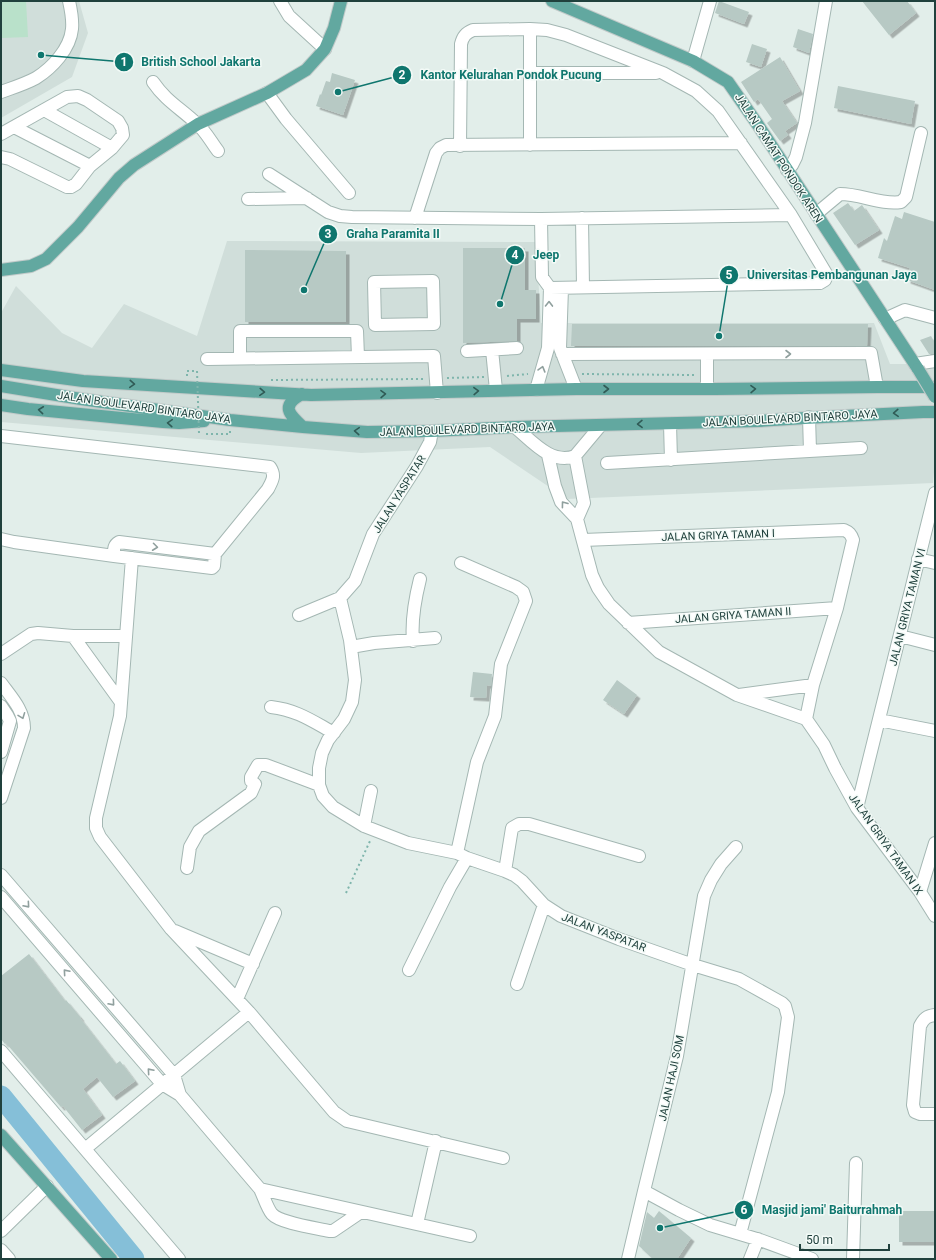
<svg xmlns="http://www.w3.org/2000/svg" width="936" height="1260" font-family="Roboto,sans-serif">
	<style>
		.built { fill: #d0deda }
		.green { fill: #b9e1ca }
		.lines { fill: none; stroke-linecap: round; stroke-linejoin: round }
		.river { stroke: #85bfd8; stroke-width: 21 }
		.building { fill: #b7c9c4; filter: url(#shadow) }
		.minor-casing { stroke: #a4b7b3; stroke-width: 14 }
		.major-casing { stroke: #c1cac9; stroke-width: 14 }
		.path { stroke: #7fb5ac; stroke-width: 2; stroke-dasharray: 2 3; stroke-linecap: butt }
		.minor { stroke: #fff; stroke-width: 12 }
		.major { stroke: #62a8a0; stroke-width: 12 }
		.major-bridge-casing { stroke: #c1cac9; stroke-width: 14; stroke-linecap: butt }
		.path-bridge { stroke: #7fb5ac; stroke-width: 2; stroke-dasharray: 2 3; stroke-linecap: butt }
		.major-bridge { stroke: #62a8a0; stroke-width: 12 }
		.oneway { stroke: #90a09e }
		.oneway2 { stroke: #305b56 }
		.labels { text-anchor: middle; stroke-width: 3; stroke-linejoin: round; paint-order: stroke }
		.street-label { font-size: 11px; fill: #20413d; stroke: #f3faf7 }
		.leader { fill: none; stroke: #0f766e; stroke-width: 1.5 }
		.callout-dot { fill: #0f766e; stroke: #f3faf7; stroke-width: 1.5 }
		.mark-label { font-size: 12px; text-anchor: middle; font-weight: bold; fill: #fff }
		.callout-label { font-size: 12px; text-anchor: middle; font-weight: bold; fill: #0f766e; stroke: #f3faf7; stroke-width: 3; stroke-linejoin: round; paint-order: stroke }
	</style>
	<defs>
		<filter id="shadow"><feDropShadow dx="3.5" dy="3.5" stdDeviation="0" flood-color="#0004"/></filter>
	</defs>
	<rect width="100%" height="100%" fill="#e2eeea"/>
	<path class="built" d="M1 1H79L88 33 72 77 1 118Z
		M227 241 536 242 541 323H874L890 364H935V461L933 483 567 499 490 447 361 453 1 422V313L16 286 62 333 92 348 124 304 197 336Z"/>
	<path class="green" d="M1 1H26L28 37 1 38Z"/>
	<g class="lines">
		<path class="river" d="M1 1096 134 1259"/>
	</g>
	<path class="building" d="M719 1 749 12 744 24 715 13Z
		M862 1H907L916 13 889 35Z
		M798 29 813 34 809 53 793 47Z
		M752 44 767 49 761 67 746 62Z
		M780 57 800 91 782 101 797 123 785 131 788 135 780 141 767 123 772 119 758 99 754 102 741 82Z
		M332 73 355 80 343 115 316 106 320 94 321 95 326 81 330 82Z
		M838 86 915 101 911 124 834 108Z
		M848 203 854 211 862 205 879 230 855 245 833 213Z
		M904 212 935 222V290L907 280 910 268 878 258 884 238 887 241 895 216 902 219Z
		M463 248H525V290H536V319H517V341L463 343Z
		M245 250 346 251V322H245Z
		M572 324H868L867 346H571Z
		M931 336 935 343V354H929L920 340Z
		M473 672 492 674 491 686 487 685 486 698 470 697Z
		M617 680 637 695 624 714 603 700Z
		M29 954 65 1001 66 1000 81 1018H80L116 1064 120 1061 135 1081 113 1097 97 1077 83 1089 102 1115 82 1130 63 1106 61 1107 6 1043 5 1044 1 1039V976Z
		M659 1211 691 1238 677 1259H653L639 1246 647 1212 654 1218Z
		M899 1211H935V1242H899Z"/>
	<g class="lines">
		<g class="minor-casing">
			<path id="minor" d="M280 1 289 16 325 49
				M530 29V145
				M693 61 710 1
				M530 73H656
				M153 82C166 101 180 108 196 123 205 130 211 142 218 151
				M1 92C12 88 25 84 36 78 52 68 70 49 72 29 73 19 71 10 69 1
				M267 93 286 119 349 193
				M44 110 112 148
				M14 127 90 166
				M1 134 67 97 78 96 87 100 118 121 122 128 123 135 112 148 90 166 76 184 71 187H67L10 159 1 157
				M460 146 461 44C463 36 466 33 473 30L530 29 547 30 566 35 663 73 696 91 718 111 791 215 827 275 825 280 820 283 550 288
				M787 170 792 165 796 157 805 123 826 1
				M269 174 328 212 340 216 352 217 541 219 791 215
				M248 199 307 198
				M816 214 840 194C861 194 881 205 901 202L906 197 921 133
				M415 218 436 153 440 148 446 145 741 143
				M582 218 583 287
				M433 281 434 324 375 325 374 282Z
				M562 288 560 348 576 389
				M885 319 905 310 935 318
				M492 350 496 390
				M467 351 517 348
				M562 354 871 353 877 387
				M707 354V389
				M240 358V331H357L358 357
				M207 359 434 356 437 393
				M915 364 935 361
				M536 390 548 348 550 288 542 277 541 219
				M809 417 810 451
				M670 424 671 460
				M515 427C532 441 551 465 575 456L601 425
				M432 431 430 442 417 466 373 534 355 581 340 598 350 640 355 680 352 702 344 719 328 740 322 753 319 768V785L323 796 333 807 364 826 408 843 457 853 467 858 505 871 514 875 522 881 544 905 561 916 619 939 693 965 739 979 782 1003 785 1006 788 1017 778 1092 740 1234
				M1 436 270 467C276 476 272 481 268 489L215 554 214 566 212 568 114 556 14 542 1 539
				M548 455 555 486 561 502 577 519 592 575 598 588 609 604 659 652 737 695 806 719 824 745 835 768 857 808 920 892 935 916
				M575 456 584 503 577 519
				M607 463 861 448
				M583 540 844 530C849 532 851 534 853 540L837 608 813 685 806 719
				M114 556C114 551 113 545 119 542L215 554
				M132 558 120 716 96 818V828L100 837 171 929 249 1012 334 1112 347 1121 503 1158
				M918 559 935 563
				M299 615 340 598
				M628 623 837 608
				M73 636 120 701
				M900 636 935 645
				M413 641C411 619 415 599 420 579
				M351 647 374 643 435 638
				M1 654 31 634 38 633 73 636H126
				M1 683C11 697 24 710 24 728L1 798
				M739 695 813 685
				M1 706 7 715 10 721 1 752
				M271 707C297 710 312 721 334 733
				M879 720 935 731
				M857 808 935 493
				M364 826 371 791
				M457 853 477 762 495 716 501 664 526 601 523 592 516 587 461 563
				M187 868 190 847 199 831 251 793 255 784 251 781V777L258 765H266L319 785
				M505 871 512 828 519 824H529L639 856
				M1 875 174 1075 180 1095
				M920 892 935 843
				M1 897 162 1084 180 1095 260 1189 470 1236
				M175 931 253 964
				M409 970 450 887 467 858
				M517 984 544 905
				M237 999 275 913
				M935 1015C927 1016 924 1018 920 1026L913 1105 915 1112 920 1114H935
				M1 1051 179 1259
				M85 1149 249 1012
				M260 1189C264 1197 267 1208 272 1214 280 1223 316 1228 329 1231H333L361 1212
				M644 1191 679 1210 710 1225 760 1240 812 1259
				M417 1224 436 1141
				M1 1231 47 1186
				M1 1250 9 1259
				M628 1259 644 1191 677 1056 704 896 711 880 721 864 736 847
				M750 1259 758 1239
				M853 1259 856 1163"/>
		</g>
		<g class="major-casing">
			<path id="major" d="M552 1 693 61 728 82 758 125 918 369
				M1 270 31 266 46 259 78 227 119 178 134 165 198 124 267 93 306 70 325 49 334 28 341 1
				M1 370 83 381 311 395 576 389H714L877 387H935
				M1 386 81 399 230 420 303 427 367 432 432 431 515 427 759 421 805 418 923 412H935
				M302 394C280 406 289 414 303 427
				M1 405 28 409 163 422 179 423 204 421
				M1 1135 111 1259"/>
		</g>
		<path class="path" d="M582 374 696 375
			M187 376V371H197
			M507 376 528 374
			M447 378 484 377
			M271 380 424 379
			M206 434H230V431
			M346 893 370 841"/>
		<use href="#minor" class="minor"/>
		<use href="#major" class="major"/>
		<g class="major-bridge-casing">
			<path id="major-bridge" d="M918 369 935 397"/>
		</g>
		<path class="path-bridge" d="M197 371 199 433"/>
		<use href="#major-bridge" class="major-bridge"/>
	</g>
	<defs><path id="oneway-chevron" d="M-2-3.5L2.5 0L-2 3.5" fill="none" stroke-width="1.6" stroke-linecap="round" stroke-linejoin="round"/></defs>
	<g class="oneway">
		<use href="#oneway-chevron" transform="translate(549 304) rotate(-89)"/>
		<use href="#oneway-chevron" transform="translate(788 354)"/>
		<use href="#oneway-chevron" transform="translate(542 369) rotate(-74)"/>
		<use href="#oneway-chevron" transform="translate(564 504) rotate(-127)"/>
		<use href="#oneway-chevron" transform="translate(155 547) rotate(7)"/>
		<use href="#oneway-chevron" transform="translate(22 716) rotate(69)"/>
		<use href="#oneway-chevron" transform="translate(27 905) rotate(49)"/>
		<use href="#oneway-chevron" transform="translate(66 972) rotate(-131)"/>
		<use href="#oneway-chevron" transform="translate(112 1003) rotate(49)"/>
		<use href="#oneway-chevron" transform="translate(150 1071) rotate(-131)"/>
	</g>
	<g class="oneway2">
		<use href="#oneway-chevron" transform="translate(132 384) rotate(4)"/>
		<use href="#oneway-chevron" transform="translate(606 389)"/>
		<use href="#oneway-chevron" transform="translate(753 389) rotate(-1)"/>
		<use href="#oneway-chevron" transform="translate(476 391) rotate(-2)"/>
		<use href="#oneway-chevron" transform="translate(262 392) rotate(3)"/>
		<use href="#oneway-chevron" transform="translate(383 394) rotate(-1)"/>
		<use href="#oneway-chevron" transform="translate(41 410) rotate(-174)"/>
		<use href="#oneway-chevron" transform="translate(896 413) rotate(177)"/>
		<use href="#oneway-chevron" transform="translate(170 423) rotate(-176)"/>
		<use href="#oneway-chevron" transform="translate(640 424) rotate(179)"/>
		<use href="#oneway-chevron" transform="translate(357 431) rotate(-176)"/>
	</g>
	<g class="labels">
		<g class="street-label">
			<text transform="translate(779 158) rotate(57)" y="4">JALAN CAMAT PONDOK AREN</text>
			<text transform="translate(144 407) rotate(8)" y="4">JALAN BOULEVARD BINTARO JAYA</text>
			<text transform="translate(790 418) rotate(-3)" y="4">JALAN BOULEVARD BINTARO JAYA</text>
			<text transform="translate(467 429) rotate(-2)" y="4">JALAN BOULEVARD BINTARO JAYA</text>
			<text transform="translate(399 494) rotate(-58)" y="4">JALAN YASPATAR</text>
			<text transform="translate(718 535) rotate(-2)" y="4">JALAN GRIYA TAMAN I</text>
			<text transform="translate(907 607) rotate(-76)" y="4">JALAN GRIYA TAMAN VI</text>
			<text transform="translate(733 615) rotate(-4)" y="4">JALAN GRIYA TAMAN II</text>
			<text transform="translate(886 844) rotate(55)" y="4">JALAN GRIYA TAMAN IX</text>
			<text transform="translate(604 932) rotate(21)" y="4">JALAN YASPATAR</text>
			<text transform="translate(671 1078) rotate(-78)" y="4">JALAN HAJI SOM</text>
		</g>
	</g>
	<path class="leader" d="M41 55L124 62M338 92L402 75M304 290L328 234M500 304L515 255M719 336L729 275M660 1228L744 1210"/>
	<g class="callout-dot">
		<circle cx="41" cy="55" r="4"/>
		<circle cx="338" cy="92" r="4"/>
		<circle cx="304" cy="290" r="4"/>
		<circle cx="500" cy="304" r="4"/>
		<circle cx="719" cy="336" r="4"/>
		<circle cx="660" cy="1228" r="4"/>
		<circle cx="124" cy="62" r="10"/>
		<circle cx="402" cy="75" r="10"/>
		<circle cx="328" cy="234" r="10"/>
		<circle cx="515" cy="255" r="10"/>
		<circle cx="729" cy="275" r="10"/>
		<circle cx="744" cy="1210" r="10"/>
	</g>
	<g class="mark-label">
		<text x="124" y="66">1</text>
		<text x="402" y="79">2</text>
		<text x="328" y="238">3</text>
		<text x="515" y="259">4</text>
		<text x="729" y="279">5</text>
		<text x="744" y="1214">6</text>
	</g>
	<g class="callout-label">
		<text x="201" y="66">British School Jakarta</text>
		<text x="511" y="79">Kantor Kelurahan Pondok Pucung</text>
		<text x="393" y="238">Graha Paramita II</text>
		<text x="546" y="259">Jeep</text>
		<text x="832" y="279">Universitas Pembangunan Jaya</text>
		<text x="832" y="1214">Masjid jami' Baiturrahmah</text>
	</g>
	<rect width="936" height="1260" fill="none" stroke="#20413d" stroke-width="4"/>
	<path d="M800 1244v6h89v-6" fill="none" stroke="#20413d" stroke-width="2"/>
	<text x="806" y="1244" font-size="12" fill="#20413d" stroke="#f3faf7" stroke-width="3" paint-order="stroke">50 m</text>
</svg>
